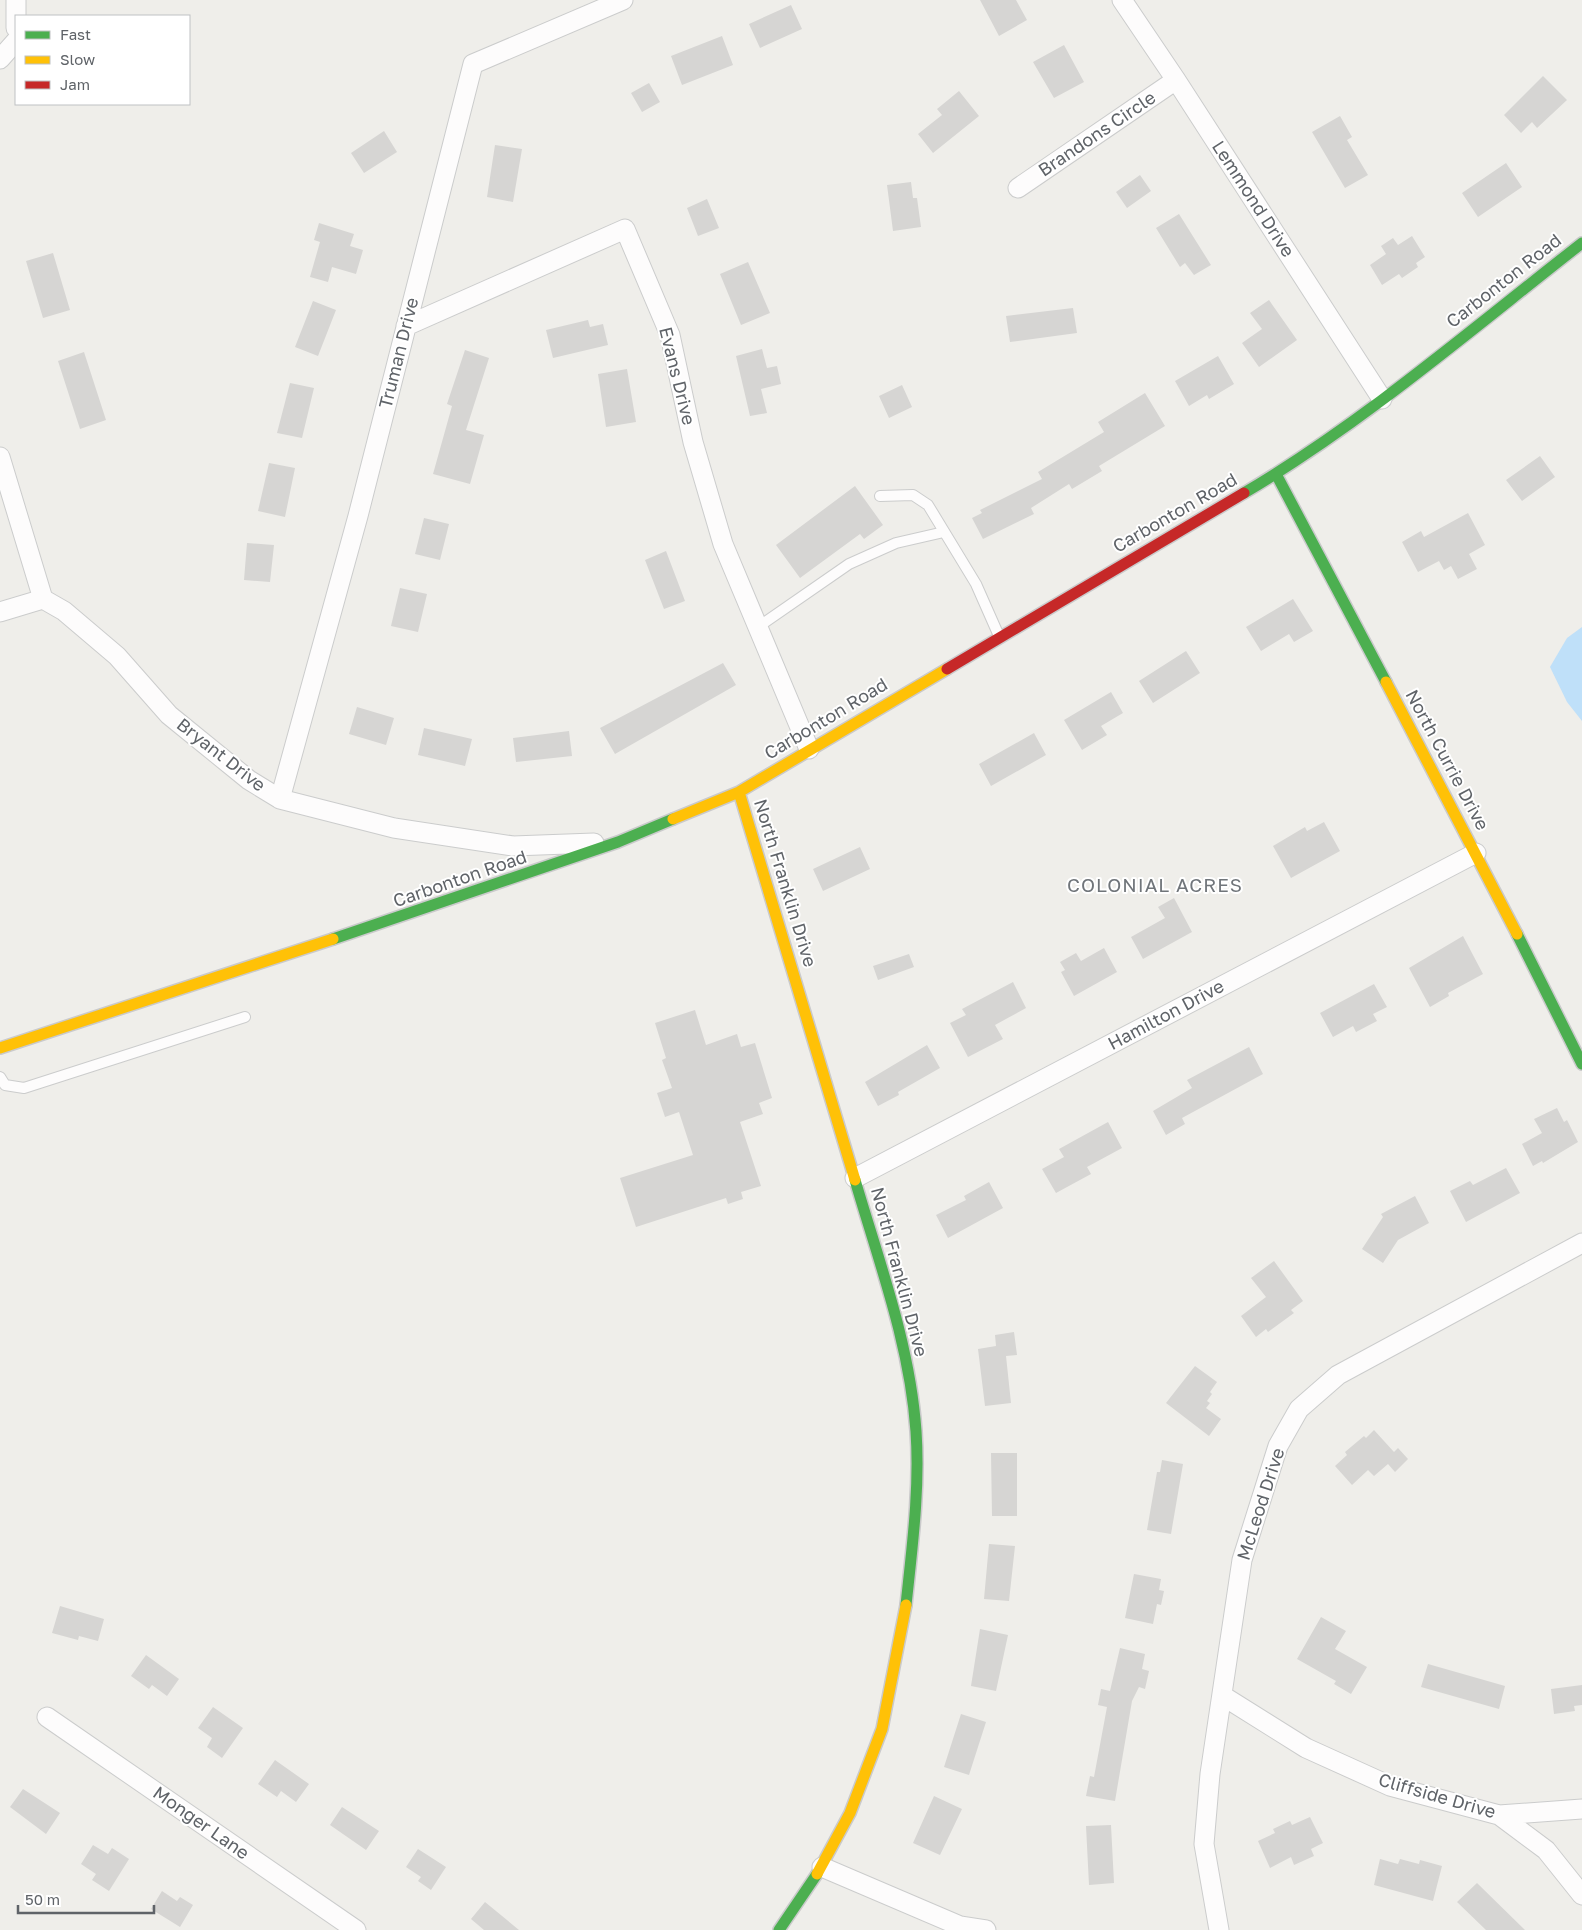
<svg xmlns="http://www.w3.org/2000/svg" width="1582" height="1930" font-family="'Golos Text',sans-serif">
	<style>
		.water { fill: #bfe0f9 }
		.building { fill: #d6d5d3 }
		.lines { fill: none; stroke-linecap: round; stroke-linejoin: round }
		.lane-casing { stroke: #cbcccc; stroke-width: 12 }
		.street-casing { stroke: #cbcccc; stroke-width: 21 }
		.fast-casing { stroke: #cacacb; stroke-width: 14 }
		.slow-casing { stroke: #cacacb; stroke-width: 14 }
		.jam-casing { stroke: #cacacb; stroke-width: 14 }
		.lane { stroke: #fdfcfc; stroke-width: 10 }
		.street { stroke: #fdfcfc; stroke-width: 19 }
		.fast { stroke: #4caf50; stroke-width: 11 }
		.slow { stroke: #ffc107; stroke-width: 11 }
		.jam { stroke: #c62828; stroke-width: 11 }
		.labels { text-anchor: middle; stroke-width: 4; stroke-linejoin: round; paint-order: stroke }
		.street-label { font-size: 18px; fill: #5f6368; stroke: #fff }
		.neighbourhood-label { font-size: 19px; letter-spacing: 1px; fill: #70757a; stroke: #fff }
	</style>
	<rect width="100%" height="100%" fill="#efeeea"/>
	<path class="water" d="M1582 627V721L1567 702 1550 667 1567 638Z"/>
	<path class="building" d="M980 0H1016L1027 20 999 36Z
		M791 5 802 29 760 48 749 24Z
		M722 36 733 65 682 85 671 56Z
		M1064 45 1084 82 1054 98 1033 62Z
		M1543 76 1567 100 1537 128 1532 122 1521 133 1504 115Z
		M649 83 660 102 642 112 631 93Z
		M959 91 979 116 933 153 918 134 942 115 937 109Z
		M1340 116 1352 137 1347 140 1368 175 1345 188 1312 132Z
		M384 131 397 152 364 173 351 153Z
		M495 145 522 149 513 202 487 197Z
		M1506 163 1522 187 1478 217 1462 193Z
		M1140 175 1151 191 1127 208 1116 192Z
		M911 182 913 198H917L921 227 893 231 887 185Z
		M707 199 719 228 698 236 687 208Z
		M1179 214 1211 265 1194 275 1185 263 1180 267 1156 228Z
		M319 223 354 234 350 246 363 250 356 274 332 267 328 282 310 277 320 242 314 240Z
		M1412 236 1425 257 1416 263 1418 267 1402 278 1399 274 1382 285 1370 265 1386 254 1381 246 1393 238 1398 245Z
		M53 253 70 310 43 318 26 261Z
		M748 262 770 313 741 325 720 274Z
		M1269 300 1297 340 1259 367 1242 343 1262 329 1250 313Z
		M313 301 336 310 318 356 295 347Z
		M1073 308 1077 333 1010 342 1006 316Z
		M588 320 590 327 603 324 608 345 553 358 546 330Z
		M762 349 767 368 777 366 781 384 761 389 767 413 750 416 736 356Z
		M465 350 489 358 466 430 484 435 470 484 433 474 452 406 447 404Z
		M84 352 106 420 80 429 58 361Z
		M1218 356 1234 384 1209 399 1207 395 1189 406 1175 381Z
		M627 369 636 422 606 427 598 374Z
		M290 383 314 388 302 438 277 433Z
		M902 385 912 407 889 418 879 396Z
		M1145 393 1165 426 1099 466 1102 471 1072 489 1069 484 1031 508 1034 514 983 539 972 518 982 513 980 510 1042 479 1038 472 1104 432 1098 422Z
		M1540 456 1555 477 1522 501 1506 480Z
		M269 463 295 468 285 517 258 511Z
		M855 486 883 525 864 539 860 534 800 578 776 545Z
		M1468 513 1485 545 1469 554 1477 569 1458 579 1451 566 1444 570 1439 561 1418 572 1402 542 1421 531 1424 537Z
		M424 518 449 524 440 560 415 554Z
		M247 543 274 545 270 582 244 580Z
		M666 551 685 601 664 609 645 560Z
		M400 588 427 594 418 632 391 626Z
		M1293 599 1313 631 1294 642 1289 634 1261 651 1246 627Z
		M1186 651 1200 673 1153 703 1139 681Z
		M723 663 736 685 615 754 600 728Z
		M1111 692 1123 713 1101 726 1107 735 1082 750 1064 720Z
		M357 707 394 718 386 745 349 734Z
		M424 728 472 739 465 766 418 755Z
		M569 731 572 756 516 762 513 738Z
		M1034 733 1046 755 991 786 979 764Z
		M1324 822 1340 851 1291 878 1273 846 1305 827 1307 831Z
		M860 847 870 869 823 891 813 869Z
		M1174 898 1192 932 1143 959 1131 937 1165 918 1158 907Z
		M1463 936 1483 974 1448 993 1449 996 1430 1007 1409 968Z
		M1104 948 1117 972 1074 996 1061 972 1065 970 1060 962 1076 953 1081 961Z
		M909 954 914 967 878 980 873 966Z
		M1013 982 1026 1008 995 1025 1003 1039 968 1057 950 1023 966 1015 962 1009Z
		M1374 984 1387 1007 1373 1014 1377 1021 1356 1032 1353 1026 1333 1037 1320 1013Z
		M695 1010 706 1045 737 1034 741 1047 755 1043 772 1098 759 1103 763 1114 740 1122 761 1186 741 1192 743 1199 728 1204 726 1198 636 1227 620 1178 693 1155 679 1112 665 1117 657 1093 672 1088 662 1060 666 1058 655 1023Z
		M927 1045 940 1068 898 1092 899 1095 878 1106 865 1082Z
		M1249 1047 1263 1074 1182 1118 1185 1124 1166 1135 1153 1111 1192 1088 1187 1080Z
		M1557 1108 1564 1122 1567 1120 1578 1142 1543 1163 1542 1161 1533 1166 1522 1144 1542 1133 1534 1119Z
		M1108 1122 1122 1148 1087 1167 1091 1174 1056 1193 1042 1169 1064 1157 1059 1149Z
		M1506 1168 1520 1193 1466 1222 1450 1191 1470 1181 1473 1185Z
		M989 1182 1003 1208 948 1238 936 1215 966 1200 964 1196Z
		M1415 1196 1429 1223 1398 1240 1383 1263 1362 1249 1383 1217 1381 1214Z
		M1274 1261 1303 1301 1291 1310 1294 1313 1268 1332 1266 1329 1256 1337 1241 1316 1266 1297 1251 1278Z
		M1014 1332 1017 1355 1006 1356 1011 1403 985 1406 978 1349 996 1346 995 1335Z
		M1195 1366 1217 1382 1210 1392 1212 1394 1207 1401 1210 1403 1206 1408 1221 1419 1209 1436 1166 1403Z
		M1374 1430 1394 1452 1398 1448 1408 1459 1395 1472 1388 1464 1374 1476 1368 1470 1352 1485 1335 1466 1347 1455 1345 1452 1364 1436 1366 1438Z
		M991 1453H1017V1516H992Z
		M1162 1460 1183 1464 1171 1534 1147 1530 1157 1472H1160Z
		M989 1544 1015 1546 1009 1601 984 1599Z
		M1134 1574 1161 1579 1159 1590 1164 1591 1161 1605 1157 1604 1153 1624 1125 1618Z
		M60 1606 104 1619 98 1641 79 1636 78 1640 52 1633Z
		M1321 1617 1346 1631 1335 1649 1367 1667 1351 1694 1334 1684 1336 1681 1297 1659Z
		M980 1629 1008 1635 996 1691 971 1686Z
		M1120 1648 1145 1654 1142 1669 1149 1671 1145 1689 1139 1687 1132 1701 1115 1801 1086 1796 1090 1776 1094 1777 1107 1707 1098 1705 1101 1689 1110 1691Z
		M146 1655 179 1679 167 1696 152 1685 149 1689 131 1676Z
		M1428 1664 1505 1686 1499 1709 1421 1687Z
		M1582 1685V1705L1574 1706 1575 1711 1554 1714 1551 1689Z
		M213 1707 243 1728 222 1758 207 1747 212 1738 198 1728Z
		M961 1714 986 1722 969 1775 944 1767Z
		M275 1760 309 1784 296 1802 281 1791 277 1797 258 1784Z
		M23 1789 60 1813 46 1834 10 1807Z
		M934 1796 962 1809 940 1855 913 1843Z
		M342 1807 379 1831 366 1850 330 1825Z
		M1310 1817 1323 1843 1311 1849 1314 1856 1294 1865 1291 1857 1270 1868 1258 1841 1275 1833 1273 1829 1290 1821 1292 1825Z
		M1111 1825 1114 1883 1089 1885 1086 1826Z
		M93 1845 108 1854 112 1848 129 1859 109 1891 92 1880 96 1874 81 1864Z
		M418 1849 446 1867 431 1890 418 1881 421 1877 406 1867Z
		M1380 1859 1398 1864 1400 1859 1419 1864 1420 1860 1442 1866 1433 1901 1374 1885Z
		M1477 1883 1525 1930H1486L1457 1902Z
		M162 1891 177 1901 180 1897 193 1905 180 1927 151 1909Z
		M485 1902 519 1930H484L471 1919Z"/>
	<g class="lines">
		<g class="lane-casing">
			<path id="lane" d="M880 496 913 495 928 505 976 584 999 636
				M758 627 849 564 896 543 944 532
				M0 1077 5 1085 24 1088 245 1017"/>
		</g>
		<g class="street-casing">
			<path id="street" d="M16 0V28
				M1122 0 1176 80 1382 399
				M0 59 16 41
				M1018 188 1176 80
				M406 326 625 229 670 335 693 442 723 544 809 749
				M0 457 43 599 64 611 117 656 169 715 249 780 280 799 394 828 513 846 594 843
				M0 612 43 599
				M280 799 358 516 473 64 623 0
				M855 1178 1476 853
				M1223 1696 1306 1748 1390 1786 1499 1815 1582 1809
				M47 1717 356 1930
				M1499 1815 1546 1850 1582 1895
				M822 1867 960 1926 986 1930
				M1219 1930 1204 1844 1210 1774 1242 1560 1278 1446 1299 1409 1338 1375 1582 1243"/>
		</g>
		<g class="fast-casing">
			<path id="fast" d="M1276 474 1386 682
				M1244 493C1364 422 1472 329 1582 243
				M1517 934 1582 1064
				M333 939 618 842 673 819
				M855 1180C879 1262 910 1345 916 1431 920 1489 912 1548 906 1605
				M779 1930 817 1874"/>
		</g>
		<g class="slow-casing">
			<path id="slow" d="M1386 682 1517 934
				M739 792 855 1180
				M673 819 739 792 947 669
				M0 1048 333 939
				M817 1874 850 1813 882 1729 906 1605"/>
		</g>
		<g class="jam-casing">
			<path id="jam" d="M947 669 1244 493"/>
		</g>
		<use href="#lane" class="lane"/>
		<use href="#street" class="street"/>
		<use href="#fast" class="fast"/>
		<use href="#slow" class="slow"/>
		<use href="#jam" class="jam"/>
	</g>
	<g class="labels">
		<g class="street-label">
			<text transform="translate(1097 134) rotate(-34)" y="6">Brandons Circle</text>
			<text transform="translate(1253 199) rotate(57)" y="6">Lemmond Drive</text>
			<text transform="translate(1504 281) rotate(-38)" y="6">Carbonton Road</text>
			<text transform="translate(399 353) rotate(-76)" y="6">Truman Drive</text>
			<text transform="translate(677 376) rotate(76)" y="6">Evans Drive</text>
			<text transform="translate(1175 513) rotate(-30)" y="6">Carbonton Road</text>
			<text transform="translate(826 719) rotate(-31)" y="6">Carbonton Road</text>
			<text transform="translate(221 755) rotate(38)" y="6">Bryant Drive</text>
			<text transform="translate(1447 760) rotate(62)" y="6">North Currie Drive</text>
			<text transform="translate(460 879) rotate(-19)" y="6">Carbonton Road</text>
			<text transform="translate(785 883) rotate(73)" y="6">North Franklin Drive</text>
			<text transform="translate(1166 1015) rotate(-28)" y="6">Hamilton Drive</text>
			<text transform="translate(899 1272) rotate(75)" y="6">North Franklin Drive</text>
			<text transform="translate(1261 1504) rotate(-72)" y="6">McLeod Drive</text>
			<text transform="translate(1437 1796) rotate(16)" y="6">Cliffside Drive</text>
			<text transform="translate(201 1823) rotate(35)" y="6">Monger Lane</text>
		</g>
		<g class="neighbourhood-label">
			<text x="1155" y="892">COLONIAL ACRES</text>
		</g>
	</g>
	<rect x="15" y="15" width="175" height="90" fill="#ffffff" stroke="#bfc1c3"/>
	<rect x="25" y="31" width="25" height="8" fill="#4caf50" stroke="#bfc1c3"/>
	<text x="60" y="40" font-size="15" fill="#5f6368">Fast</text>
	<rect x="25" y="56" width="25" height="8" fill="#ffc107" stroke="#bfc1c3"/>
	<text x="60" y="65" font-size="15" fill="#5f6368">Slow</text>
	<rect x="25" y="81" width="25" height="8" fill="#c62828" stroke="#bfc1c3"/>
	<text x="60" y="90" font-size="15" fill="#5f6368">Jam</text>
	<path d="M18 1905v8h136v-8" fill="none" stroke="#5f6368" stroke-width="2.5"/>
	<text x="25" y="1905" font-size="15" fill="#5f6368" stroke="#ffffff" stroke-width="4" paint-order="stroke">50 m</text>
</svg>
